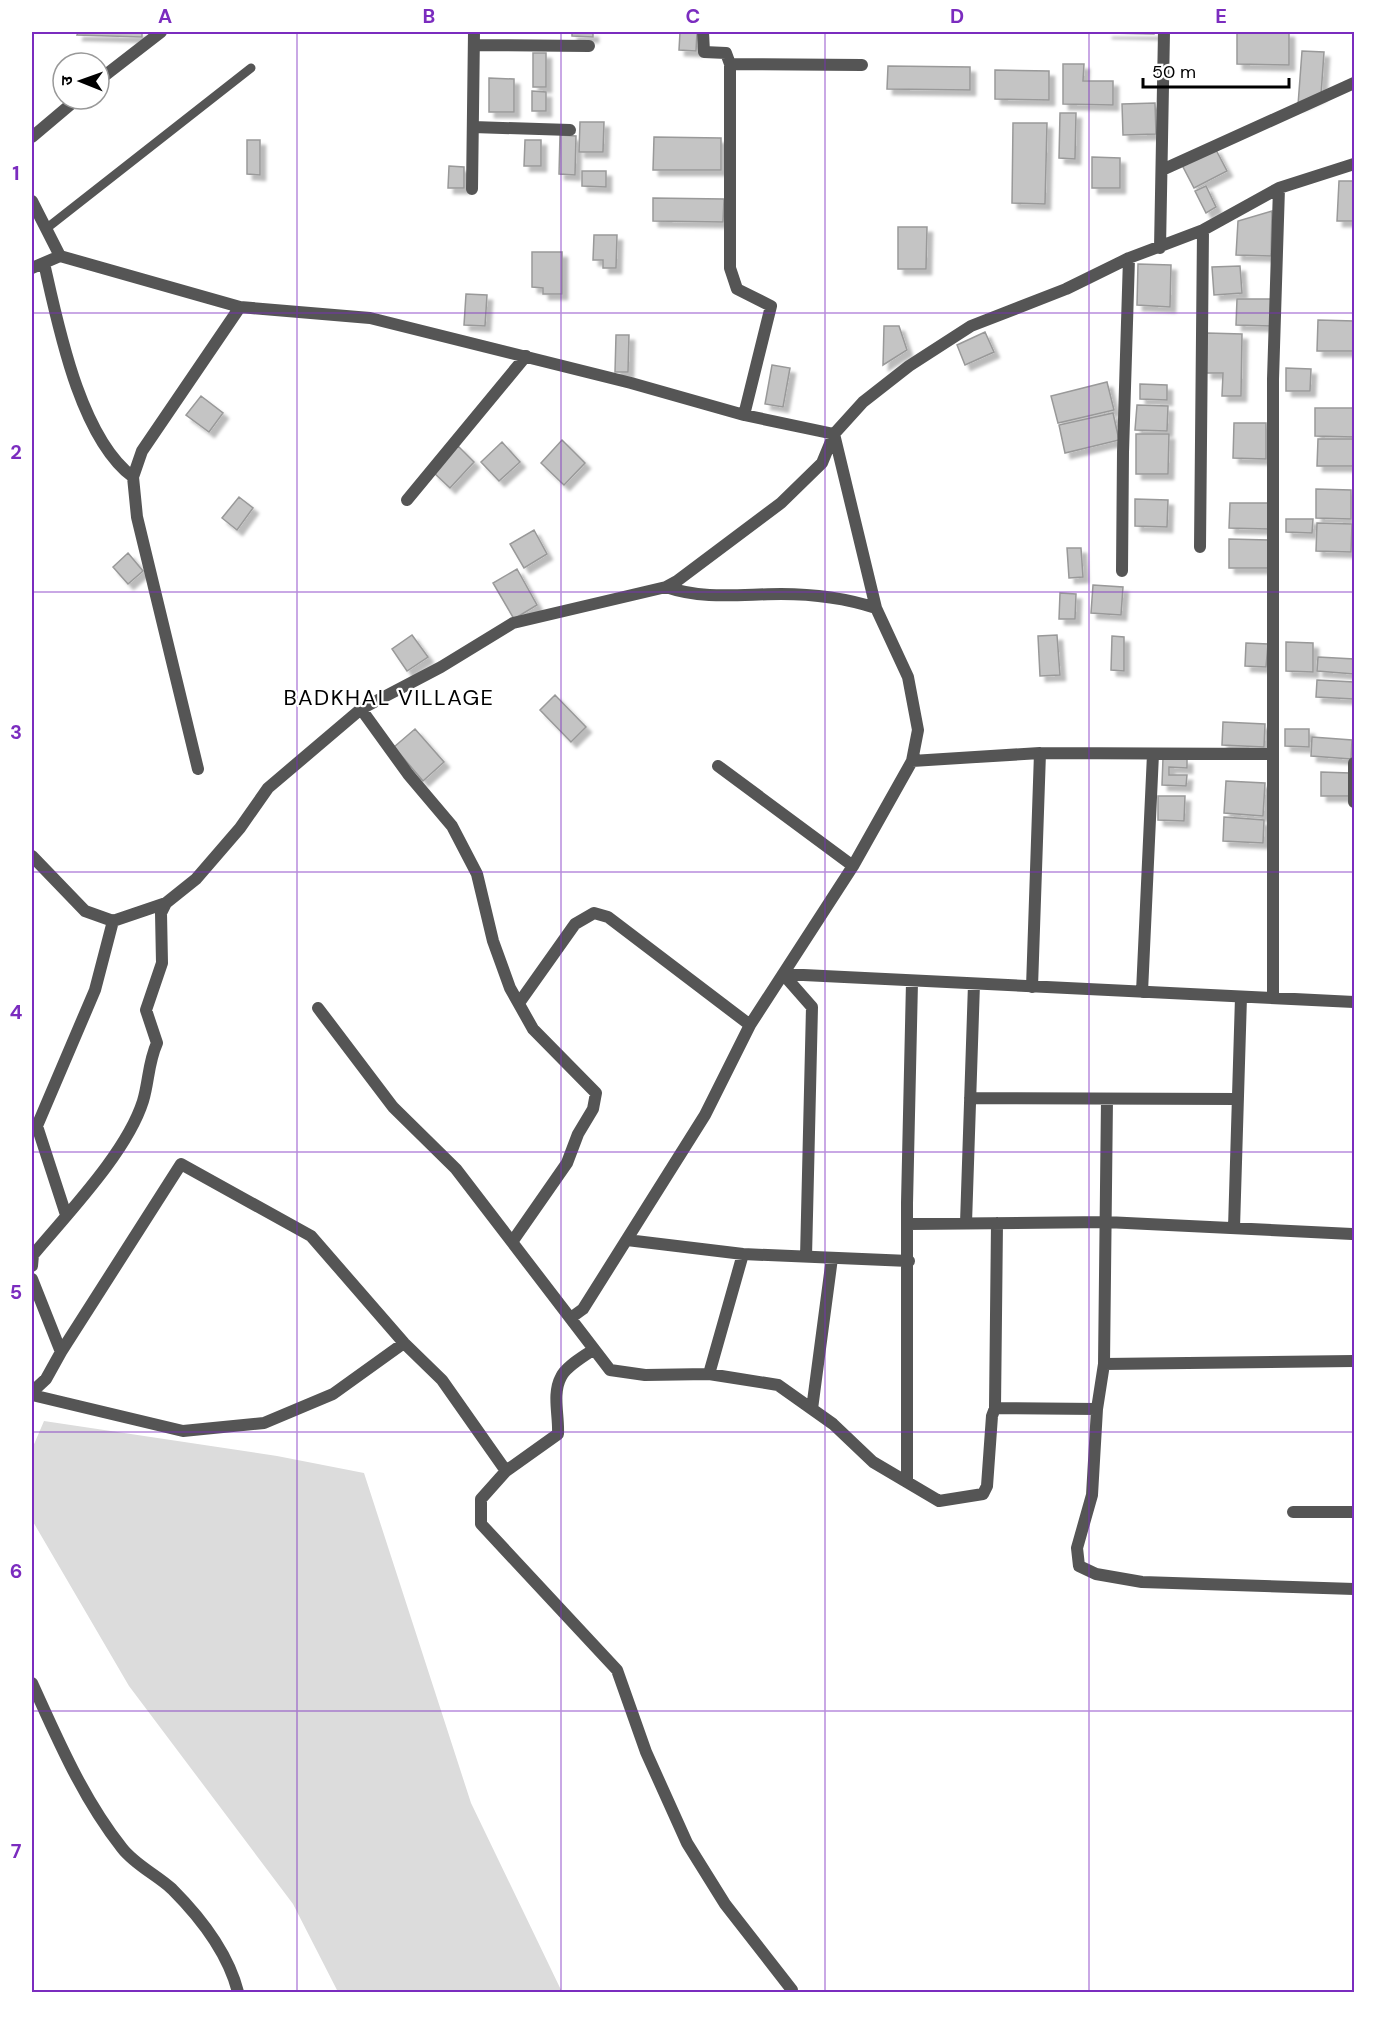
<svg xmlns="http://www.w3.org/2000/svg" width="1386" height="2024" font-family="'DM Sans','Noto Sans Devanagari',sans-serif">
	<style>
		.green { fill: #dcdcdc }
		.building { fill: #c4c4c4; stroke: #999; stroke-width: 1.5; filter: url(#shadow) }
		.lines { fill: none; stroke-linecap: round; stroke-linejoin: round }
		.service { stroke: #555; stroke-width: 9 }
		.minor { stroke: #555; stroke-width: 12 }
		.grid { fill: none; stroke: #7b2cbf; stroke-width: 1.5; stroke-opacity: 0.55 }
		.labels { text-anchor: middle; stroke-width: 4.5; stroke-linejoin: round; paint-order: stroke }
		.neighbourhood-label { font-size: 22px; letter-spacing: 1.5px; fill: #000; stroke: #fff }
		.neatline { fill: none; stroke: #7b2cbf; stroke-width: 2 }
		.grid-label { font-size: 20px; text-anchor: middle; font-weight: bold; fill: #7b2cbf }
	</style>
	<defs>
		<filter id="shadow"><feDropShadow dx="5.5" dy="5.5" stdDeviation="1.5" flood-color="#0004"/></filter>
	</defs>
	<rect width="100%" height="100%" fill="#fff"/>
	<path class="green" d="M44 1421 277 1456 364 1473 471 1803 562 1992H338L293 1904 129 1686 32 1520V1449Z"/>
	<path class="building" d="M78 32H142V37L77 35Z
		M572 32H593V37L572 36Z
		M680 32H697L696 51 679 50Z
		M1107 32H1154V34L1107 33Z
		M1237 32H1289V65L1237 64Z
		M1302 51 1324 52 1321 95 1298 105Z
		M533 53H546V87H533Z
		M1063 64H1084L1083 81H1113V105L1063 104Z
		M888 66 970 67V90L887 89Z
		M995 70 1049 71V100L995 99Z
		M489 78 514 79V112H489Z
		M532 91 546 92V111H532Z
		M1155 103 1156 134 1123 135 1122 104Z
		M1060 113H1076L1075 159 1059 158Z
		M580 122H604L603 152H579Z
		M1013 123H1047L1045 204 1012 203Z
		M560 135 576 136 575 175 559 174Z
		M654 137 721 138V170H653Z
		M247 140H260V175L247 174Z
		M525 140H541V166H524Z
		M1215 148 1227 171 1194 188 1182 165Z
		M1092 157 1120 158V188H1092Z
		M449 166 464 167V188H448Z
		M582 171H606V187L582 186Z
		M1339 181H1354V221H1337Z
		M1206 186 1216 207 1206 213 1195 191Z
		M653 198 724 199 723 222 653 221Z
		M1272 211 1271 256 1236 255 1238 221Z
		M898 227H927L926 269H898Z
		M594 235H617L616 268H603V260H593Z
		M532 252H562V294H543V288L532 287Z
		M1138 264 1171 265 1170 307 1137 305Z
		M1240 266 1242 293 1214 295 1212 267Z
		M466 294 487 295 485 326 464 325Z
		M1237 299H1271V326L1236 325Z
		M1318 320 1354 321V351H1317Z
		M884 326H899L907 350 883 365Z
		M985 332 994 352 965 365 957 345Z
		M1207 333 1242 334 1241 396H1222L1223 373H1206Z
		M616 335H629L628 372H615Z
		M772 365 790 368 783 407 765 404Z
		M1286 368 1311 369 1310 391H1286Z
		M1107 382 1114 410 1058 423 1051 396Z
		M1140 384 1167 385V400L1140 399Z
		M201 396 223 413 209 432 186 415Z
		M1137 405 1168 406 1167 431 1135 430Z
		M1315 408H1354V437L1315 436Z
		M1113 413 1119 440 1065 453 1059 425Z
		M1234 423H1266V459L1233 458Z
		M1136 434H1169L1168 474H1136Z
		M1318 439H1354V466H1317Z
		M562 440 585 463 564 485 541 463Z
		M502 442 520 462 499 481 481 462Z
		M458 446 474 462 450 488 433 472Z
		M1316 489 1351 490V519L1316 518Z
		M239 497 253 508 237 530 222 518Z
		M1135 499 1168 500 1167 527 1135 526Z
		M1230 503H1268V529L1229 528Z
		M1286 519H1313L1312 533 1286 532Z
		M1317 523 1352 524 1351 552 1316 551Z
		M534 530 547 554 524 568 510 544Z
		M1229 539 1269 540V568H1229Z
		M1067 548H1081L1083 577 1069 578Z
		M128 553 143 571 128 584 113 567Z
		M517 569 537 605 514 619 493 583Z
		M1093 585 1123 587 1121 615 1091 613Z
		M1060 593 1076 594 1075 619H1059Z
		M412 635 428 657 407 671 392 649Z
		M1057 635 1060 675 1040 676 1038 636Z
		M1112 636 1124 637V671L1111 670Z
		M1286 642 1313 643V672L1286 671Z
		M1246 643 1268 644 1266 667 1245 666Z
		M1318 657 1354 659V674L1317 671Z
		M1317 680 1354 682V699L1316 697Z
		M555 695 586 727 571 742 540 710Z
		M1223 722 1265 724 1264 747 1222 745Z
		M415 729 444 762 423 781 394 747Z
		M1285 729H1309V747L1285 746Z
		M1312 737 1352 740 1351 759 1311 756Z
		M1163 758 1187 759V768L1169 767V775H1187L1186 786 1162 785Z
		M1321 772 1350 773V796H1321Z
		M1226 781 1265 783 1263 816 1224 813Z
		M1158 796H1185L1184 821 1158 820Z
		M1224 817 1264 820 1263 843 1223 841Z"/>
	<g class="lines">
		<path class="service" d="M47 228 251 68"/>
		<path class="minor" d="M703 32 704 52 726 53 730 64V268L737 289 771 306 744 415
			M474 45 589 46
			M730 64 862 65
			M99 80 161 32
			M473 127 570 130
			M32 137 77 99
			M1162 170 1354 83
			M472 189 474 32
			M32 201 60 256 240 307 370 318 631 383 744 415 834 434 876 608 908 677 918 730 912 761 853 866 750 1025 705 1115 583 1309 572 1317
			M1160 248 1164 32
			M44 263C58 325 80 438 133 477
			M32 268 60 256
			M407 500 526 356
			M1200 547 1203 230
			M1122 571 1123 452 1129 258
			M666 587C704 600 742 594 781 594 814 594 845 598 876 608
			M361 709 408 774 452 826 477 874 493 941 510 988 533 1029 596 1093 593 1109 578 1134 567 1163 512 1242
			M912 761 1040 753 1273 754
			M718 766 853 866
			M198 769 137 517 133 477 142 451 240 307
			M1354 802V763
			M32 856 85 911 113 921
			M783 974 1354 1002
			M783 974 812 1007 806 1257
			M1032 987 1040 753
			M1142 992 1153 754
			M1273 998V379L1279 188
			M519 1003 575 924 594 913 608 917 750 1025
			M318 1008 393 1107 456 1169 610 1370 645 1375 709 1374 778 1385 833 1424 873 1462 939 1501 983 1494 987 1486 992 1416 995 1408 997 1223
			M970 1098 1238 1099
			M1107 1099 1104 1364 1097 1409 1092 1495 1077 1548 1079 1566 1096 1574 1142 1582 1354 1589
			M66 1215 37 1126 95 990 113 921 166 903
			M966 1223 974 984
			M908 1224 1106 1222 1352 1234
			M1234 1228 1241 997
			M627 1240 743 1254 909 1261
			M32 1266 33 1255C68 1213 127 1152 143 1101 149 1081 148 1063 157 1043L146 1010 162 963 161 913 166 903 196 879 240 828 268 788 361 709 441 667 513 623 666 587 677 581 781 503 822 463 834 434 863 402 909 366 971 326 1066 289 1129 258 1203 230 1279 188 1354 164
			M32 1279 61 1352 46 1379 32 1392
			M594 1349C585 1356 566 1366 561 1377 552 1394 559 1415 558 1434L506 1471 481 1499V1524L617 1670 646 1752 687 1843 725 1904 792 1990
			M61 1352 181 1164 311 1236 404 1343 442 1380 506 1471
			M1104 1364 1354 1361
			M709 1374 743 1254
			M32 1395 183 1431 264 1423 333 1394 404 1343
			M995 1408 1097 1409
			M812 1409 832 1258
			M907 1482V1203L912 982
			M1293 1512H1354
			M32 1683C58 1740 83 1799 122 1848 135 1865 157 1875 172 1889 201 1918 228 1953 238 1992"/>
	</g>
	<path class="grid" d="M297 32V1992M561 32V1992M825 32V1992M1089 32V1992M32 313H1354M32 592H1354M32 872H1354M32 1152H1354M32 1432H1354M32 1711H1354"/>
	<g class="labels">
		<g class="neighbourhood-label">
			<text x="389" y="705">BADKHAL VILLAGE</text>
		</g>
	</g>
	<rect width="1386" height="2024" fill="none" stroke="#ffffff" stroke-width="66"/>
	<g transform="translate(81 81) rotate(271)"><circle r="28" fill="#ffffff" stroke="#999999" stroke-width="1.5"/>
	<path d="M0-4.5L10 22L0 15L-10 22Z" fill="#000000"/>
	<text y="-9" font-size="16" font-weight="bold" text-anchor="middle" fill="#000000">उ</text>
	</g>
	<path d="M1143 78v9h146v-9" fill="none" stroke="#000000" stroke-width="3"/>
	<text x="1152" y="78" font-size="18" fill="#000000" stroke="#ffffff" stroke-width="4.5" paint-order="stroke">50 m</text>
	<rect x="33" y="33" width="1320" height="1958" class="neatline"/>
	<g class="grid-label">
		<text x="165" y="23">A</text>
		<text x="429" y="23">B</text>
		<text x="693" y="23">C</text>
		<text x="957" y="23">D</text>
		<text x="1221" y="23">E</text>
		<text x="16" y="180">1</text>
		<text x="16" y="459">2</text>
		<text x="16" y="739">3</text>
		<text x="16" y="1019">4</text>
		<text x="16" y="1299">5</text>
		<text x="16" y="1578">6</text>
		<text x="16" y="1858">7</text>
	</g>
</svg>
